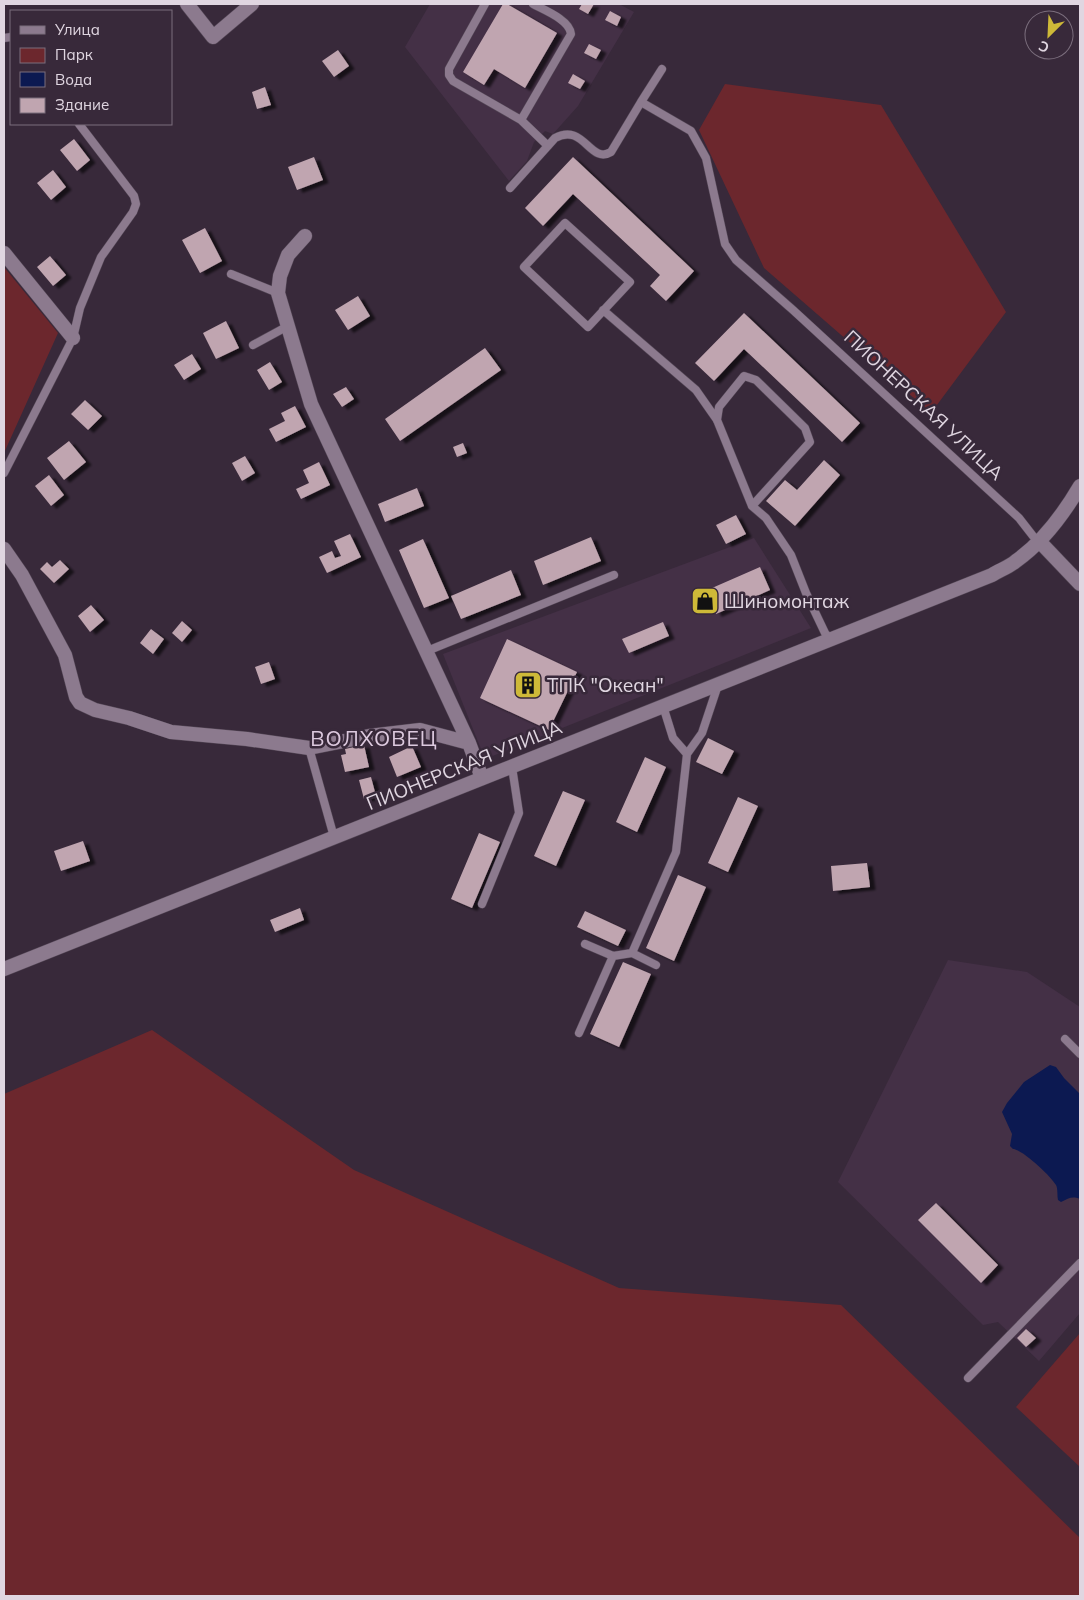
<svg xmlns="http://www.w3.org/2000/svg" width="1084" height="1600" font-family="Mulish,sans-serif">
	<style>
		.built { fill: #443046 }
		.green { fill: #6c272d }
		.water { fill: #0c1951 }
		.building { fill: #c0a5b0; filter: url(#shadow) }
		.lines { fill: none; stroke-linecap: round; stroke-linejoin: round }
		.service-casing { stroke: #554857; stroke-width: 9 }
		.minor-casing { stroke: #554857; stroke-width: 15 }
		.tertiary-casing { stroke: #554857; stroke-width: 15 }
		.service { stroke: #8c7a8e; stroke-width: 8 }
		.minor { stroke: #8c7a8e; stroke-width: 14 }
		.tertiary { stroke: #8c7a8e; stroke-width: 14 }
		.labels { text-anchor: middle; stroke-width: 5; stroke-linejoin: round; paint-order: stroke }
		.street-label { font-size: 19px; fill: #e0d6e1; stroke: #38293a }
		.poi-label { font-size: 19px; fill: #e0d6e1; stroke: #38293a; text-anchor: start }
		.quarter-label { font-size: 21px; letter-spacing: 1px; fill: #dcc9de; stroke: #38293a }
	</style>
	<defs>
		<filter id="shadow"><feDropShadow dx="5.5" dy="3" stdDeviation="1" flood-color="#0009"/></filter>
	</defs>
	<rect width="100%" height="100%" fill="#38293a"/>
	<path class="built" d="M430 4H619L634 12 578 106 553 134 545 131 534 142 527 161 509 181 405 47Z
		M754 538 811 628 485 759 443 654Z
		M948 960 1027 972 1080 1007V1313L1039 1361 998 1322 983 1325 838 1182Z"/>
	<path class="green" d="M725 84 881 105 1006 312 931 413 764 268 699 130Z
		M4 267 58 333 4 453Z
		M152 1030 354 1170 619 1288 841 1305 1080 1538V1596H4V1094Z
		M1080 1333V1467L1016 1407Z"/>
	<path class="water" d="M1050 1065 1056 1067 1064 1078 1080 1094V1199C1072 1196 1069 1198 1061 1202L1058 1200C1057 1195 1058 1189 1056 1185 1051 1176 1022 1149 1013 1149L1010 1146 1012 1134 1002 1112 1007 1103 1024 1082Z"/>
	<path class="building" d="M503 4H507L557 33 525 88 494 69 484 85 463 72Z
		M582 4H594L588 14 579 9Z
		M610 11 621 17 617 26 605 20Z
		M589 44 601 50 596 59 584 53Z
		M338 50 349 66 334 77 322 61Z
		M573 74 585 81 580 89 568 83Z
		M265 87 271 105 257 109 252 92Z
		M74 139 90 160 77 171 60 150Z
		M314 157 323 180 297 190 288 167Z
		M573 157 694 271 666 301 650 286 660 275 573 194 543 226 525 208Z
		M53 170 66 187 51 200 37 183Z
		M205 228 222 261 200 273 182 240Z
		M50 256 66 275 53 286 37 267Z
		M358 296 370 316 348 330 335 310Z
		M744 313 860 423 842 442 744 349 714 381 695 363Z
		M226 321 239 348 216 359 203 333Z
		M485 348 501 370 400 441 385 419Z
		M192 354 201 369 184 380 174 365Z
		M270 362 282 382 269 390 257 370Z
		M346 387 354 399 342 407 333 394Z
		M85 400 102 416 88 430 71 414Z
		M295 406 306 427 276 442 269 429 285 421 281 413Z
		M69 441 86 462 64 480 47 458Z
		M463 443 467 453 457 457 453 447Z
		M245 456 255 473 242 481 232 463Z
		M824 460 840 475 795 526 766 501 785 480 797 490Z
		M319 462 330 485 301 499 296 489 309 483 303 470Z
		M49 475 64 495 51 506 35 486Z
		M417 488 424 506 385 522 378 504Z
		M736 515 746 534 726 544 716 525Z
		M350 534 361 557 327 573 319 557 332 551 335 558 341 556 334 541Z
		M591 537 601 561 543 585 534 561Z
		M423 539 449 598 424 608 399 550Z
		M60 560 69 569 54 583 40 569 47 562 52 567Z
		M760 567 770 590 716 614 712 605 702 609 696 595Z
		M511 570 521 595 461 619 451 596Z
		M91 605 104 620 90 632 78 616Z
		M182 621 192 630 182 642 172 633Z
		M663 622 669 636 629 653 622 639Z
		M151 629 164 639 153 654 140 643Z
		M507 639 577 672 549 730 480 698Z
		M269 662 275 679 261 684 255 667Z
		M708 738 734 751 722 774 696 762Z
		M364 745 369 767 345 772 341 755 346 754 345 749Z
		M412 746 421 767 397 777 389 757Z
		M645 757 666 767 637 832 616 822Z
		M371 777 376 796 364 799 359 780Z
		M563 791 585 800 556 866 534 856Z
		M738 797 758 806 728 872 708 863Z
		M479 833 500 842 472 908 451 899Z
		M83 841 90 861 61 871 54 851Z
		M867 863 870 887 833 891 831 866Z
		M678 875 706 887 674 961 646 948Z
		M300 908 304 920 275 932 270 920Z
		M585 911 626 930 618 946 577 927Z
		M623 962 651 974 619 1047 590 1034Z
		M936 1203 998 1265 981 1283 918 1220Z
		M1026 1329 1036 1338 1026 1347 1017 1338Z"/>
	<g class="lines">
		<g class="service-casing">
			<path id="service" d="M485 4 449 69V75L453 81 521 120 548 146
				M4 38 11 37
				M662 69 641 102 691 131 706 158 725 244 736 260 793 310 1019 518 1033 536 1040 542
				M521 120 571 34C570 20 544 10 533 4
				M510 188 555 138C584 122 590 165 611 152L641 102
				M565 223 630 282 588 327 524 267Z
				M231 274 278 293
				M603 310 696 390 717 420 752 506 766 518 791 555 806 593 825 633 830 639
				M253 345 288 326
				M717 420 719 407 744 376 756 380 805 428 810 442 752 506
				M4 473 73 338 80 308 101 257 133 212 136 204 134 196 79 124
				M427 651 614 575
				M663 706 673 738 687 754 702 733 718 685
				M309 748 334 837
				M482 904 519 813 512 767
				M585 944 613 956
				M632 953 656 965
				M579 1033 613 956 632 953 676 852 687 754
				M1065 1039 1080 1054
				M968 1378 1080 1263"/>
		</g>
		<g class="minor-casing">
			<path id="minor" d="M187 4 213 37 252 4
				M305 236 288 255 280 276 278 293 311 404 469 743 482 778
				M4 253 73 338
				M4 549 22 575 65 655 76 697 80 703 95 710 129 718 171 732 247 739 309 748 369 736 420 730 469 743"/>
		</g>
		<g class="tertiary-casing">
			<path id="tertiary" d="M1040 542 1080 584
				M4 969 992 575C1000 570 1009 567 1016 561 1043 542 1063 515 1080 486"/>
		</g>
		<use href="#service" class="service"/>
		<use href="#minor" class="minor"/>
		<use href="#tertiary" class="tertiary"/>
	</g>
	<defs>
		<g id="shop-square" transform="scale(1.4375)"><rect x="-9" y="-9" width="18" height="18" rx="4" fill="#ceb938" stroke="#38293a"/><path d="M-5-2.5h2.3a2.7 3.5 0 0 1 5.4 0H5L5.5 6h-11ZM-1.5-2.5h3a1.5 2.3 0 0 0-3 0Z" fill="#111"/></g>
		<g id="building-square" transform="scale(1.4375)"><rect x="-9" y="-9" width="18" height="18" rx="4" fill="#ceb938" stroke="#38293a"/><path d="M-4-6H4V6H1V3H-1V6H-4ZM-2.5-4.3h1.7v1.8h-1.7ZM.8-4.3h1.7v1.8H.8ZM-2.5-1h1.7V.8h-1.7ZM.8-1h1.7V.8H.8Z" fill="#111"/></g>
	</defs>
	<g fill-rule="evenodd">
		<use href="#shop-square" x="705" y="601"/>
		<use href="#building-square" x="528" y="685"/>
	</g>
	<g class="labels">
		<g class="street-label">
			<text transform="translate(924 405) rotate(43)" y="7">ПИОНЕРСКАЯ УЛИЦА</text>
			<text transform="translate(464 765) rotate(-22)" y="7">ПИОНЕРСКАЯ УЛИЦА</text>
		</g>
		<g class="poi-label">
			<text x="724" y="608">Шиномонтаж</text>
			<text x="547" y="692">ТПК "Океан"</text>
		</g>
		<g class="quarter-label">
			<text x="374" y="746">ВОЛХОВЕЦ</text>
		</g>
	</g>
	<rect width="1084" height="1600" fill="none" stroke="#e0d6e1" stroke-width="10"/>
	<rect x="10" y="10" width="162" height="115" fill="#38293a" stroke="#7b6e7d"/>
	<rect x="20" y="26" width="25" height="8" fill="#8c7a8e" stroke="#7b6e7d"/>
	<text x="55" y="35" font-size="15" fill="#e0d6e1">Улица</text>
	<rect x="20" y="48" width="25" height="15" fill="#6c272d" stroke="#7b6e7d"/>
	<text x="55" y="60" font-size="15" fill="#e0d6e1">Парк</text>
	<rect x="20" y="72" width="25" height="15" fill="#0c1951" stroke="#7b6e7d"/>
	<text x="55" y="85" font-size="15" fill="#e0d6e1">Вода</text>
	<rect x="20" y="98" width="25" height="15" fill="#c0a5b0" stroke="#7b6e7d"/>
	<text x="55" y="110" font-size="15" fill="#e0d6e1">Здание</text>
	<g transform="translate(1049 35) rotate(204)"><circle r="24" fill="#38293a" stroke="#7b6e7d"/>
	<path d="M0-4L9 19L0 12L-9 19Z" fill="#ceb938"/>
	<text y="-8" font-size="14" font-weight="bold" text-anchor="middle" fill="#e0d6e1">С</text>
	</g>
</svg>
